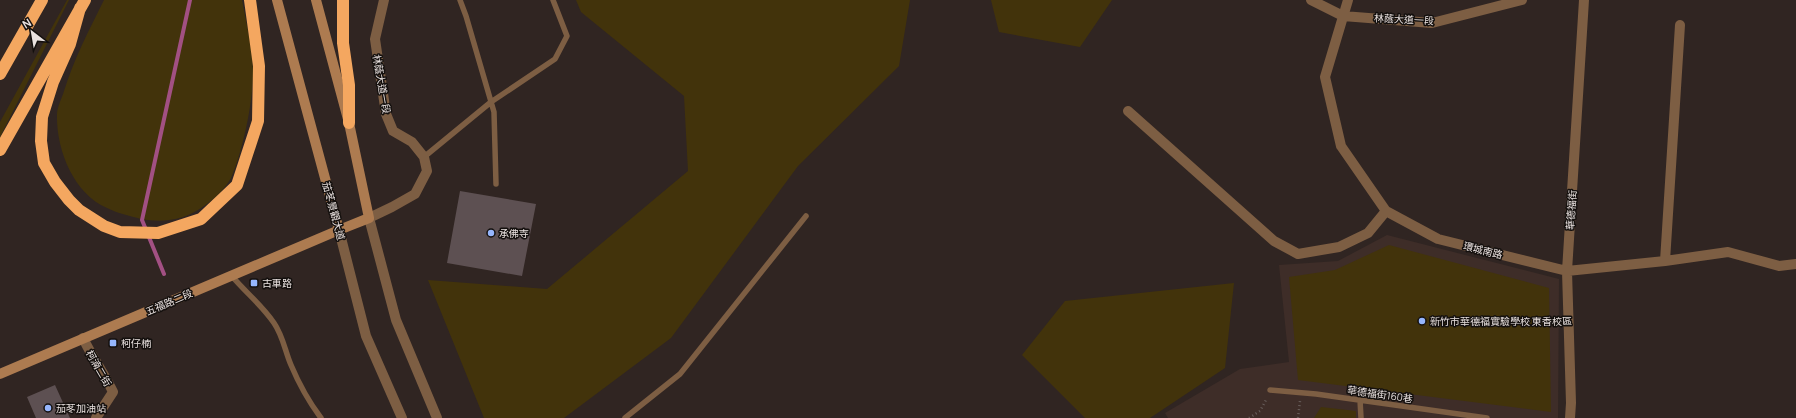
<svg xmlns="http://www.w3.org/2000/svg" width="1796" height="418" font-family="Manrope,'Noto Sans TC',sans-serif">
	<style>
		.built { fill: #3e2d28 }
		.green { fill: #42330b }
		.lines { fill: none; stroke-linecap: round; stroke-linejoin: round }
		.stream { stroke: #a25083; stroke-width: 4 }
		.building { fill: #5d5052 }
		.path { stroke: #695f5c; stroke-width: 2.5; stroke-dasharray: 1 3; stroke-linecap: butt }
		.service { stroke: #7d5e43; stroke-width: 5.5 }
		.minor { stroke: #7d5e43; stroke-width: 10 }
		.tertiary { stroke: #7d5e43; stroke-width: 10 }
		.secondary { stroke: #ad7b50; stroke-width: 10 }
		.motorway { stroke: #f4a760; stroke-width: 12 }
		.poi-dot { fill: #96b6fd; stroke: #14100e; stroke-width: 1.5 }
		.labels { text-anchor: middle; stroke-width: 3; stroke-linejoin: round; paint-order: stroke }
		.street-label { font-size: 10px; fill: #eae2e0; stroke: #14100e }
		.poi-label { font-size: 10px; fill: #eae2e0; stroke: #14100e; text-anchor: start }
	</style>
	<rect width="100%" height="100%" fill="#302522"/>
	<path class="built" d="M1387 235 1559 279 1558 418H1168L1165 413 1240 369 1289 362 1279 265 1338 261Z"/>
	<path class="green" d="M67 0H69L0 137V122Z
		M104 0H242C246 22 252 46 253 69 254 98 243 151 231 178 225 189 214 199 204 206 185 220 164 223 141 219 130 216 117 213 107 208 73 193 56 149 57 114 57 107 62 98 64 91 74 59 89 30 104 0Z
		M576 0H910L899 66 798 166 671 338 564 418H484L428 280 547 289 688 171 684 96 581 12Z
		M991 0H1112L1080 47 999 32Z
		M1389 245 1549 288 1551 412 1298 380 1289 277 1335 270Z
		M1234 283 1225 368 1150 418H1085L1022 355 1065 301Z
		M1321 407 1356 411V418H1314Z"/>
	<g class="lines">
		<path class="stream" d="M164 274 142 220 190 0"/>
	</g>
	<path class="building" d="M460 191 536 204 522 276 447 263Z
		M55 385 70 418H36L27 397Z"/>
	<g class="lines">
		<path class="path" d="M1249 418 1260 411 1267 398
			M1298 418 1300 401"/>
		<path class="service" d="M460 0 466 16 494 112 496 184
			M424 157 491 102 555 59 567 36 553 0
			M231 275C245 292 262 305 274 323 283 336 285 351 291 365 299 384 309 402 321 418
			M1270 390 1316 394 1487 418
			M1360 400 1361 418
			M625 418 680 374 806 216"/>
		<path class="minor" d="M1311 0 1343 16 1432 23 1522 0
			M1348 0 1325 77 1341 146 1386 211 1438 239 1567 271 1665 261 1728 252 1779 266 1796 264
			M1128 111 1274 241 1298 254 1339 247 1368 233 1386 211
			M369 218 392 207 415 194 427 171 424 157 412 142 393 131 386 114 375 39 384 0
			M1665 261 1680 25
			M83 338C92 357 104 373 113 392L96 418
			M1570 418 1571 403 1567 271 1584 0"/>
		<path class="tertiary" d="M369 218 396 320 437 418
			M339 230 366 336 402 418"/>
		<path class="secondary" d="M277 0 339 230
			M0 374 339 230 369 218 349 123 316 0"/>
		<path class="motorway" d="M343 0V43L349 85V123
			M80 8 70 44 53 82 42 117 41 141 44 163 55 182 69 200 79 210 104 226 120 232 158 233 201 219 237 185 258 121 259 66 250 0
			M0 74 42 0
			M0 150 85 0"/>
	</g>
	<g class="poi-dot">
		<circle cx="491" cy="233" r="4"/>
		<rect x="250" y="279" width="8" height="8" rx="2"/>
		<circle cx="1422" cy="321" r="4"/>
		<rect x="109" y="339" width="8" height="8" rx="2"/>
		<circle cx="48" cy="408" r="4"/>
	</g>
	<g class="labels">
		<g class="street-label">
			<text transform="translate(1404 19) rotate(3)" y="4">林蔭大道一段</text>
			<text transform="translate(382 84) rotate(80)" y="4">林蔭大道一段</text>
			<text transform="translate(1571 210) rotate(-86)" y="4">華德福街</text>
			<text transform="translate(334 211) rotate(75)" y="4">茄苳景觀大道</text>
			<text transform="translate(1483 250) rotate(14)" y="4">環城南路</text>
			<text transform="translate(169 302) rotate(-23)" y="4">五福路二段</text>
			<text transform="translate(99 368) rotate(60)" y="4">柯湳二街</text>
			<text transform="translate(1380 394) rotate(8)" y="4">華德福街160巷</text>
		</g>
		<g class="poi-label">
			<text x="499" y="237">承佛寺</text>
			<text x="262" y="287">古車路</text>
			<text x="1430" y="325">新竹市華德福實驗學校 東香校區</text>
			<text x="121" y="347">柯仔楠</text>
			<text x="56" y="412">茄苳加油站</text>
		</g>
	</g>
	<g transform="translate(32 32) rotate(329)" stroke="#14100e" stroke-width="3" paint-order="stroke">
	<path d="M0-3L7 15L0 10L-7 15Z" fill="#eae2e0"/>
	<text y="-6" font-size="11" font-weight="bold" text-anchor="middle" fill="#eae2e0">N</text>
	</g>
</svg>
